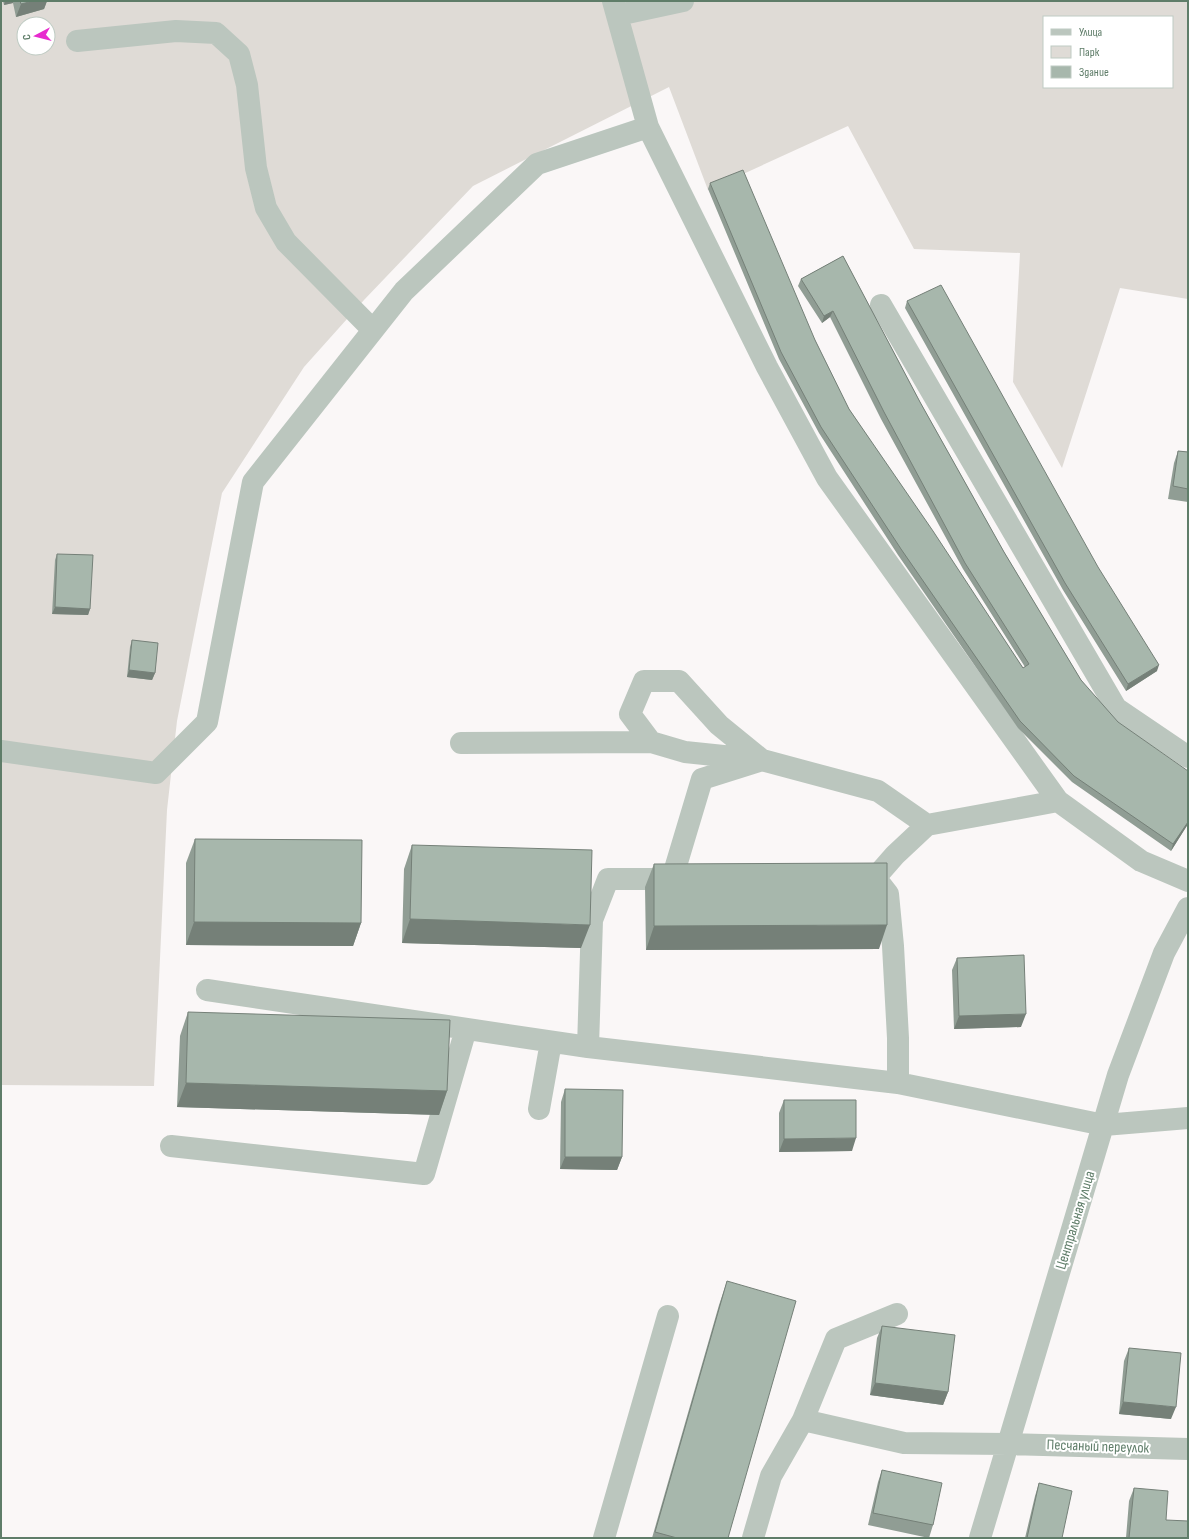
<svg xmlns="http://www.w3.org/2000/svg" width="1189" height="1539" font-family="'Sofia Sans Condensed',sans-serif">
	<style>
		.green { fill: #dfdbd6; fill-rule: evenodd }
		.lines { fill: none; stroke-linecap: round; stroke-linejoin: round }
		.minor { stroke: #bbc6be; stroke-width: 22 }
		.wall { fill: #909d94 }
		.shaded-wall { fill: #758078 }
		.building { fill: #a7b7ac; stroke: #758078 }
		.labels { text-anchor: middle; stroke-width: 4; stroke-linejoin: round; paint-order: stroke }
		.street-label { font-size: 15px; fill: #5f7d69; stroke: #fff }
	</style>
	<rect width="100%" height="100%" fill="#faf7f7"/>
	<path class="green" d="M1 1H1188V299L1120 288 1062 468 1013 382 1020 253 914 249 848 126 708 190 669 87 473 186 364 300 304 367 222 493 177 721 167 810 154 1086 1 1085ZM1044 17H1172V87H1044ZM24 24H48V48H24Z"/>
	<g class="lines">
		<path class="minor" d="M613 1 648 127 767 367 827 478 1058 801 1141 861 1188 881
			M618 15 683 1
			M77 41 176 31 216 33 239 54 247 85 256 168 266 208 286 242 373 330
			M881 305 1116 708 1188 757
			M461 743 651 742
			M1 751 156 773 207 722 253 482 404 291 537 164 648 127
			M865 876 874 879 881 885 888 894 893 946 898 1038V1083
			M874 879 895 855 927 825
			M207 990 588 1047 898 1083 1104 1125 1188 1118
			M588 1047 592 920 608 879H672L702 779 762 760 685 752 651 742 630 714 644 681H679L719 725 762 760 878 791 927 825 1058 801
			M539 1109 551 1042
			M171 1146 424 1174 466 1029
			M897 1314 836 1339 803 1420 904 1443 1008 1444 1188 1449
			M604 1538 668 1316
			M753 1538 771 1476 803 1420
			M980 1538 1118 1075 1164 953 1188 908"/>
	</g>
	<path class="wall" d="M3 1H47L44 9 16 17 13 3 4 5Z
		M710 183 815 340 849 409 1023 668 1025 667 963 569 881 419 830 317 822 323 798 286 801 279 843 256 920 402 1004 552 1081 680 1188 824 1171 851 1072 782 1018 728 898 555 819 433 779 359 708 189Z
		M907 301 1157 671 1126 691 1063 590 905 308Z
		M1178 451 1188 452V502L1168 499 1174 463Z
		M57 554 90 609 88 615 52 614 55 560Z
		M132 640 155 673 152 680 127 677 130 647Z
		M195 839 361 923 353 946 186 945V863Z
		M412 845 581 948 402 943 404 869Z
		M654 864 879 949 646 950 645 887Z
		M957 958 1021 1027 954 1029 952 970Z
		M188 1012 447 1091 439 1115 177 1107 180 1036Z
		M565 1089 622 1157 617 1170 560 1169 561 1102Z
		M784 1100 852 1151 779 1152V1113Z
		M727 1281 728 1538H652L719 1305Z
		M882 1326 948 1392 943 1405 870 1395 877 1338Z
		M1129 1348 1171 1419 1119 1414 1124 1361Z
		M882 1470 933 1525 929 1538 868 1525 878 1482Z
		M1039 1483 1062 1538H1025L1035 1496Z
		M1134 1488 1166 1520 1188 1538H1126L1129 1501Z"/>
	<path class="shaded-wall" d="M5 1H13V3L4 5Z
		M33 1H47L44 9 16 17 21 4Z
		M833 311 830 317 822 323 824 316Z
		M55 607 90 609 88 615 52 614Z
		M1159 665 1157 671 1126 691 1128 684Z
		M129 670 155 673 152 680 127 677Z
		M1188 822V824L1171 851 1173 844Z
		M410 919 590 925 581 948 402 943Z
		M194 922 361 923 353 946 186 945Z
		M887 925 879 949 646 950 654 926Z
		M1026 1014 1021 1027 954 1029 959 1016Z
		M186 1083 447 1091 439 1115 177 1107Z
		M856 1138 852 1151 779 1152 784 1139Z
		M565 1157H622L617 1170 560 1169Z
		M875 1383 948 1392 943 1405 870 1395Z
		M1123 1402 1176 1407 1171 1419 1119 1414Z"/>
	<path class="building" d="M20 1H33L21 4Z
		M743 170 815 340 849 409 933 531 1023 668 1029 664 965 563 884 412 833 311 824 316 801 279 843 256 920 402 1004 552 1081 680 1118 722 1188 771V822L1173 844 1074 776 1020 721 901 549 821 427 781 352 710 183Z
		M941 285 1098 567 1159 665 1128 684 1065 583 907 301Z
		M1178 451 1188 452V489L1173 486Z
		M57 554 93 555 90 609 55 607Z
		M132 640 158 643 155 673 129 670Z
		M195 839 362 840 361 923 194 922Z
		M412 845 592 850 590 925 410 919Z
		M887 863V925L654 926V864Z
		M1024 955 1026 1014 959 1016 957 958Z
		M188 1012 450 1020 447 1091 186 1083Z
		M565 1089 623 1090 622 1157H565Z
		M784 1100H856V1138L784 1139Z
		M727 1281 796 1301 728 1538H677L655 1532Z
		M882 1326 955 1335 948 1392 875 1383Z
		M1129 1348 1181 1353 1176 1407 1123 1402Z
		M882 1470 942 1483 933 1525 873 1513Z
		M1039 1483 1072 1491 1062 1538H1027Z
		M1134 1488 1168 1491 1166 1520 1188 1521V1538H1129Z"/>
	<g class="labels">
		<g class="street-label">
			<text transform="translate(1075 1220) rotate(-73)" y="5">Центральная улица</text>
			<text transform="translate(1098 1446) rotate(2)" y="5">Песчаный переулок</text>
		</g>
	</g>
	<rect width="1189" height="1539" fill="none" stroke="#5f7d69" stroke-width="4"/>
	<rect x="1043" y="16" width="130" height="72" fill="#ffffff" stroke="#bfcbc3"/>
	<rect x="1051" y="29" width="20" height="6" fill="#bbc6be" stroke="#bfcbc3"/>
	<text x="1079" y="36" font-size="12" fill="#5f7d69">Улица</text>
	<rect x="1051" y="46" width="20" height="12" fill="#dfdbd6" stroke="#bfcbc3"/>
	<text x="1079" y="56" font-size="12" fill="#5f7d69">Парк</text>
	<rect x="1051" y="66" width="20" height="12" fill="#a7b7ac" stroke="#bfcbc3"/>
	<text x="1079" y="76" font-size="12" fill="#5f7d69">Здание</text>
	<g transform="translate(36 36) rotate(263)"><circle r="19" fill="#ffffff" stroke="#bfcbc3"/>
	<path d="M0-3L7 15L0 10L-7 15Z" fill="#e72ace"/>
	<text y="-6" font-size="11" font-weight="bold" text-anchor="middle" fill="#5f7d69">С</text>
	</g>
</svg>
